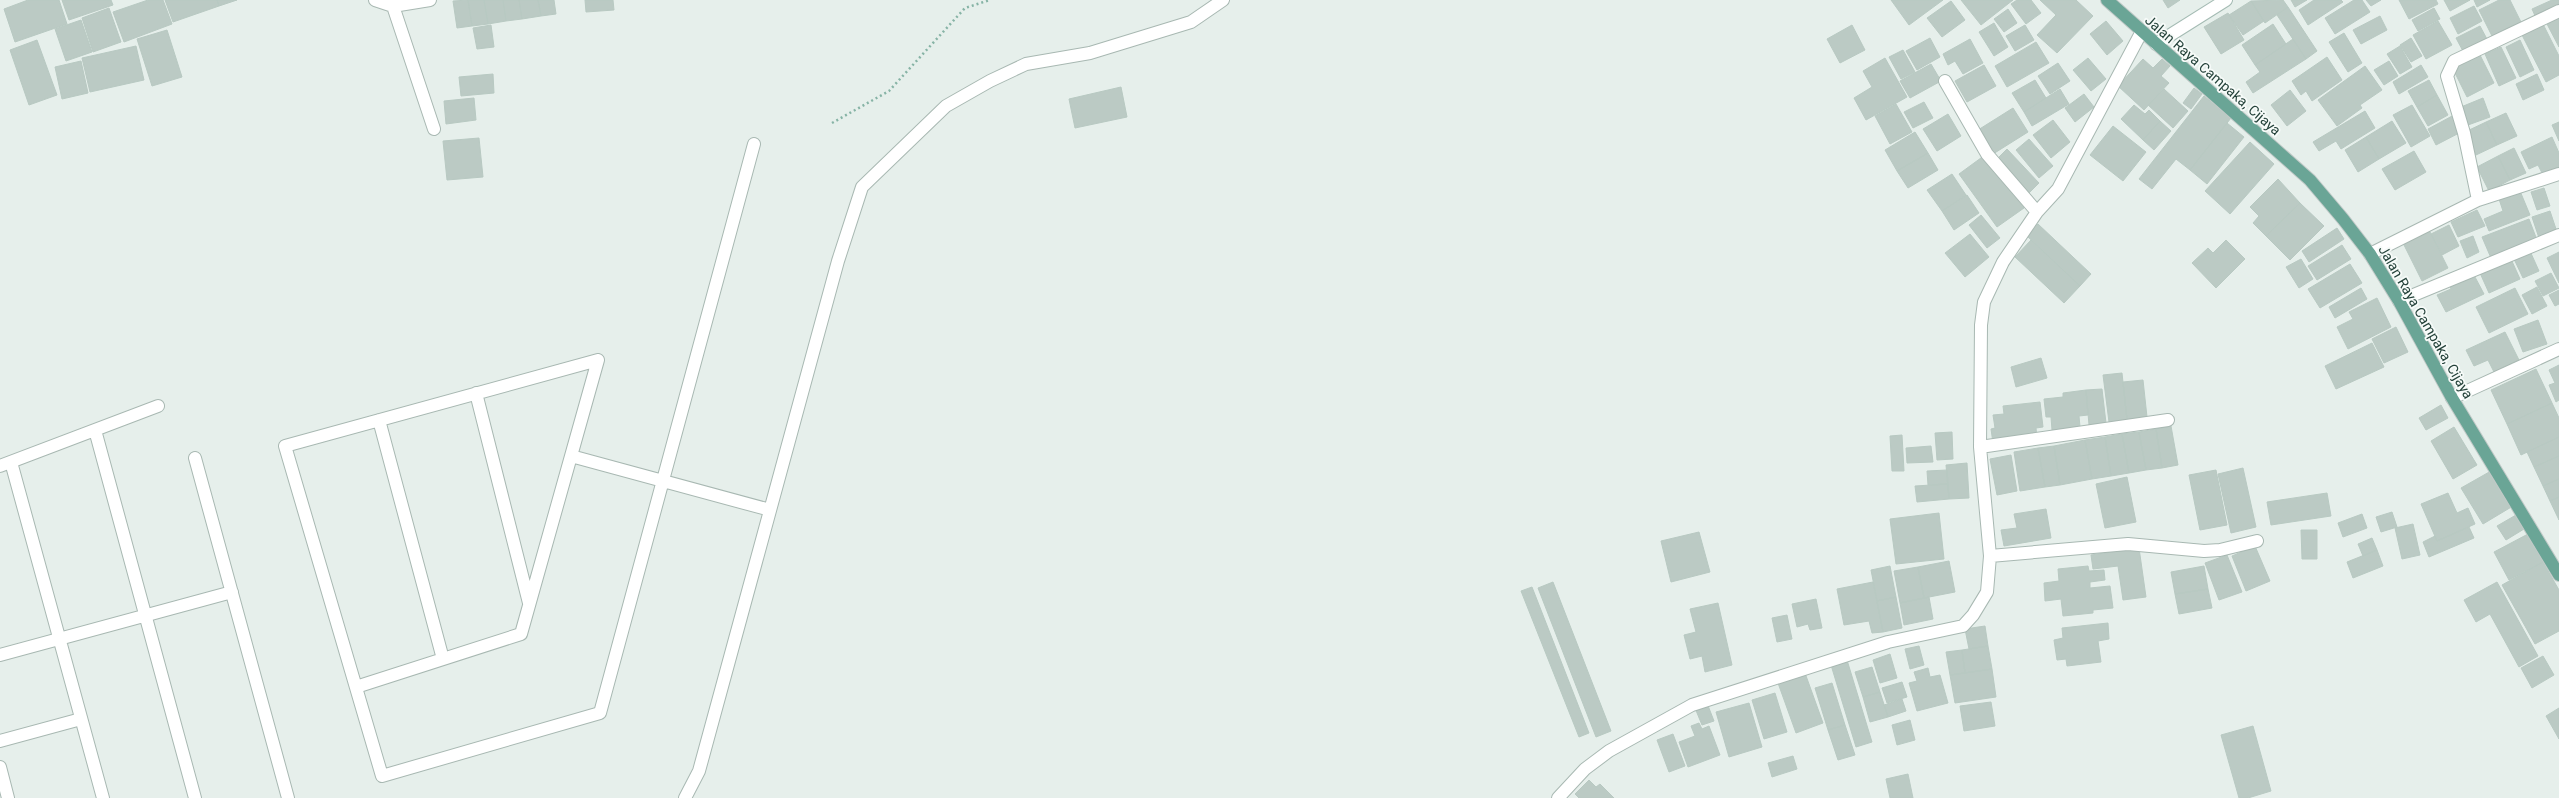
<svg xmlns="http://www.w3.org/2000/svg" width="2559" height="798" font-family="Roboto,sans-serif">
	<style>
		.building { fill: #bbcac4; stroke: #b8c9c2 }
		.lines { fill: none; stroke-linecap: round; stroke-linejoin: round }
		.street-casing { stroke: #a8b8b2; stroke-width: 14 }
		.secondary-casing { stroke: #a4bbb3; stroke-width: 14 }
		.primary-casing { stroke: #c2cac8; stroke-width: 14 }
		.path { stroke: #86b3a5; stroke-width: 2.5; stroke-dasharray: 2 3; stroke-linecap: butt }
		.street { stroke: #fff; stroke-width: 12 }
		.secondary { stroke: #fff; stroke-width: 12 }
		.primary { stroke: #6aa596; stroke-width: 12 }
		.labels { text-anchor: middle; stroke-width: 3.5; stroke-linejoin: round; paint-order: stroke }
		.street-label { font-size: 14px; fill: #24423a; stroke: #f7fbf9 }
	</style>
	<rect width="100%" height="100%" fill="#e6efeb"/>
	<path class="building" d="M28 0H59L67 24 15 42 4 9Z
		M62 0H111L113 5 69 20Z
		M148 0H163L172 24 124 42 113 12Z
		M165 0H217L219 6 173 22Z
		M217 0H237L219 6Z
		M468 0H484L488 24 472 26Z
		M468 0 472 26 457 28 453 1Z
		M484 0H503L506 21 488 24Z
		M503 0H519L522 19 506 21Z
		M519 0H538L541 16 522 19Z
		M538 0H554L556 14 541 16Z
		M585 0H613L614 10 586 12Z
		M1891 0H1943L1909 25Z
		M1961 0H2013L1981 25Z
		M2017 0H2031L2041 13 2026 24 2011 4Z
		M2040 0H2076L2093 16 2057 53 2037 35 2056 15Z
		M2163 0H2180L2168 8Z
		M2283 0 2288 7 2265 23 2251 1Z
		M2291 0H2307L2295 7Z
		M2314 0H2341L2343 2 2308 25 2299 10Z
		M2354 0H2362L2370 12 2335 34 2325 18Z
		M2366 0H2381L2371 6Z
		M2399 0H2436L2438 4 2409 19Z
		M2444 0H2470L2450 11Z
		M2474 0H2490L2477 7Z
		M2499 0H2510L2522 24 2493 38 2479 10Z
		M2552 0H2559V8L2536 18 2532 9Z
		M1951 1 1965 20 1942 37 1927 18Z
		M2251 1 2264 21 2243 35 2229 15Z
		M2474 6 2482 21 2458 34 2450 18Z
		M2288 7 2317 51 2306 59 2277 15Z
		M109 8 121 42 93 52 82 18Z
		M2434 8 2440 19 2418 31 2412 20Z
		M2008 9 2017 23 2004 32 1994 19Z
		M2228 13 2244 40 2221 54 2204 27Z
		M2380 16 2387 30 2361 44 2353 30Z
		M2559 18V47L2547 24Z
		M81 20 92 52 66 61 55 29Z
		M2106 21 2123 41 2107 55 2090 34Z
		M2438 21 2452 45 2426 59 2413 35Z
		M1994 23 2008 47 1994 56 1979 32Z
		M2273 24 2286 44 2255 65 2242 45Z
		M2543 24 2559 56V75L2546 82 2522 35Z
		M491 25 494 47 477 49 473 28Z
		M1852 25 1865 50 1840 63 1827 39Z
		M2025 25 2034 40 2015 51 2006 36Z
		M2480 26 2488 41 2464 53 2456 38Z
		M167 30 182 77 152 86 137 39Z
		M2344 33 2362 63 2348 72 2329 42Z
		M1930 38 1940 57 1917 70 1906 51Z
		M2411 38 2422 56 2411 62 2400 45Z
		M1970 39 1983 63 1963 74 1955 61 1948 65 1943 54Z
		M2293 39 2306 59 2253 93 2246 82 2260 72 2255 65Z
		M37 40 57 95 29 105 10 50Z
		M2520 40 2534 70 2520 77 2506 47Z
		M2036 42 2049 63 2007 87 1995 66Z
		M136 46 144 80 90 92 82 58Z
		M2400 46 2412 67 2400 74 2387 54Z
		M2501 47 2516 78 2499 86 2485 54Z
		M1903 50 1915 72 1901 79 1889 57Z
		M2479 53 2494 83 2467 97 2452 67Z
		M2327 57 2342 80 2312 101 2306 91 2301 95 2292 81Z
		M1885 58 1907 97 1866 120 1854 98 1872 87 1863 71Z
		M2088 58 2106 79 2091 91 2073 70Z
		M2143 59 2153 68 2162 59 2170 66 2161 76 2169 83 2144 110 2118 86Z
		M81 61 88 93 62 99 55 67Z
		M2389 61 2398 76 2384 85 2374 70Z
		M2058 63 2070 81 2050 94 2038 76Z
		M1931 64 1941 81 1910 98 1900 81Z
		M1984 65 1996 86 1967 102 1955 81Z
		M2421 65 2428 77 2399 94 2393 82Z
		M2365 66 2382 90 2360 105 2362 108 2337 126 2318 100Z
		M493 74 494 93 461 96 459 77Z
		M2537 74 2544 90 2523 100 2516 84Z
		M2035 80 2046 98 2024 112 2012 93Z
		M2429 80 2437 95 2417 107 2408 91Z
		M1121 87 1127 117 1075 128 1069 99Z
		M2194 88 2202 94 2191 109 2183 103Z
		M2060 89 2069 104 2032 126 2024 112Z
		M2164 89 2188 111 2173 128 2148 105Z
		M2290 90 2306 111 2287 126 2271 105Z
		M2084 94 2094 107 2075 122 2065 108Z
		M2437 95 2448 115 2428 126 2417 107Z
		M2204 96 2231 118 2190 170 2176 159 2152 189 2139 179Z
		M474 98 476 120 446 124 444 101Z
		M2483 98 2490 117 2468 125 2461 107Z
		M1924 102 1933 118 1913 128 1904 112Z
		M1896 104 1912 132 1890 144 1875 116Z
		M2134 105 2145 114 2149 110 2160 121 2143 140 2121 119Z
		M2412 105 2430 136 2411 147 2393 115Z
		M2013 108 2028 132 1993 154 1978 130Z
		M2365 111 2375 128 2341 149 2336 141 2319 151 2313 142Z
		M2506 113 2517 136 2497 145 2486 122Z
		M1948 114 1961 136 1937 151 1923 129Z
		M2454 115 2463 131 2436 145 2428 129Z
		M2053 120 2070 142 2051 158 2033 135Z
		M2160 121 2171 131 2154 150 2143 140Z
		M2392 121 2406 143 2379 159 2366 137Z
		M2486 122 2497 145 2476 155 2465 132Z
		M2559 122V141L2552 125Z
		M2227 123 2244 137 2207 184 2190 170Z
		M2113 126 2146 152 2123 181 2090 155Z
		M1915 132 1928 153 1897 171 1885 150Z
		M2366 137 2379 159 2358 172 2345 150Z
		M2552 137 2559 153V170L2544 177 2538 165 2529 169 2521 152Z
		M479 138 483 177 447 180 443 141Z
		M2029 139 2053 166 2039 178 2016 150Z
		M2250 142 2274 164 2230 214 2205 191Z
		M2514 148 2526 173 2510 180 2498 156Z
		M2007 149 2039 183 2028 194 1995 161Z
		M2414 151 2426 172 2395 190 2382 169Z
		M1928 153 1938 170 1908 188 1897 171Z
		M1985 155 2024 208 1997 227 1959 174Z
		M2498 156 2510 180 2489 191 2477 167Z
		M1952 174 1966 195 1942 211 1927 190Z
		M2278 179 2300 203 2266 236 2253 223 2259 216 2250 207Z
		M2544 188 2550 206 2537 210 2531 192Z
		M2520 191 2530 215 2489 231 2484 219 2503 211 2499 199Z
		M1967 195 1979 213 1954 230 1942 211Z
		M2300 203 2324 226 2290 260 2266 236Z
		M2477 210 2485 226 2458 237 2451 222Z
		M2550 211 2557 232 2539 238 2532 217Z
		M1981 215 2000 238 1987 248 1969 225Z
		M2529 219 2537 240 2491 258 2482 237Z
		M2038 224 2091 274 2080 286 2027 236Z
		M2449 225 2459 246 2442 255 2431 234Z
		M2337 228 2344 239 2309 262 2302 251Z
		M2429 230 2448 268 2422 281 2403 243Z
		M1970 234 1989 257 1965 277 1945 253Z
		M2473 236 2479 252 2467 258 2460 241Z
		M2031 240 2080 286 2064 303 2015 257Z
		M2226 240 2245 259 2216 288 2192 263 2208 248 2213 253Z
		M2342 245 2351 259 2317 280 2308 266Z
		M2530 251 2539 271 2523 278 2514 259Z
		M2559 252V283L2547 258Z
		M2301 259 2313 279 2299 288 2286 267Z
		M2511 259 2520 279 2489 293 2480 273Z
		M2350 264 2362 283 2320 308 2308 289Z
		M2469 273 2472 279 2475 277 2484 294 2446 312 2437 295 2451 289 2449 283Z
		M2551 273 2559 288 2543 296 2535 281Z
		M2537 287 2547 306 2532 314 2522 295Z
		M2361 288 2367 299 2335 318 2329 307Z
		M2515 288 2528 314 2489 333 2476 307Z
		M2559 290V304L2555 306 2549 295Z
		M2377 298 2391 327 2348 349 2337 327 2353 319 2349 312Z
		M2538 320 2547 344 2523 352 2514 329Z
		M2396 327 2408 352 2384 363 2372 339Z
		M2505 332 2519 360 2494 372 2488 360 2474 366 2466 350Z
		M2372 343 2384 367 2336 389 2325 366Z
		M2041 358 2047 378 2016 387 2011 367Z
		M2559 365V400L2556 402 2549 385 2555 383 2549 370Z
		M2536 369 2552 403 2507 424 2491 390Z
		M2122 373 2127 420 2109 422 2103 375Z
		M2143 380 2147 417 2127 420 2123 382Z
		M2102 389 2106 423 2089 425 2086 390Z
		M2086 390 2088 415 2079 416 2080 427 2052 430 2051 417H2046L2044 399 2063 397V393Z
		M2040 402 2043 427 2036 428 2037 438 1993 443 1991 429 1995 428 1993 415 2004 414 2003 406Z
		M2552 403 2559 418V437L2521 455 2507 424Z
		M2441 405 2448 418 2426 430 2419 418Z
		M2171 426 2178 465 2162 468 2156 429Z
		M2454 427 2477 465 2453 479 2431 441Z
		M2156 429 2162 468 2146 470 2139 432Z
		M1952 432 1953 459 1937 460 1935 433Z
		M2139 432 2146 470 2129 473 2122 434Z
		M2122 434 2129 473 2111 476 2105 437Z
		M1902 435 1904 471H1892L1890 436Z
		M2105 437 2111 476 2092 479 2085 440Z
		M2559 437V456L2534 467 2527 452Z
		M2085 440 2092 479 2060 485 2054 446Z
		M1931 446 1933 462 1907 463 1906 448Z
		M2054 446 2060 485 2045 487 2038 448Z
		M2038 448 2045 487 2020 491 2014 452Z
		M2011 455 2017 491 1997 495 1990 459Z
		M2559 456V479L2543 486 2534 467Z
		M1967 463 1969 498 1949 499 1946 465Z
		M2243 468 2256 527 2231 533 2218 474Z
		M1947 470 1948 484 1928 485 1927 471Z
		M2216 470 2227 525 2200 530 2189 475Z
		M2491 471 2513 506 2483 524 2461 488Z
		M2127 477 2136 522 2105 528 2096 484Z
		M2559 479V497L2550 501 2543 486Z
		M1948 484 1949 499 1917 502 1915 486Z
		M2327 493 2331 516 2271 525 2267 502Z
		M2448 493 2457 513 2468 508 2475 524 2437 541 2421 504Z
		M2559 497V520L2550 501Z
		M2046 509 2051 538 2004 546 2001 530 2017 528 2014 514Z
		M2392 512 2397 527 2381 532 2376 517Z
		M1939 513 1944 559 1896 564 1890 519Z
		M2362 514 2367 528 2343 537 2338 523Z
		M2516 515 2524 529 2506 540 2497 526Z
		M2413 524 2420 555 2402 559 2395 528Z
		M2469 527 2474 538 2429 557 2423 542 2435 536 2437 541Z
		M2301 530H2317V559H2302Z
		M1699 532 1710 572 1671 582 1661 541Z
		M2528 534 2543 562 2509 580 2494 552Z
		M2372 538 2377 550 2363 556 2358 544Z
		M2255 546 2270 581 2246 591 2232 556Z
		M2139 548 2146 597 2123 600 2118 566 2093 569 2091 555Z
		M2377 550 2383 566 2353 578 2347 562Z
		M2227 555 2242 592 2219 600 2205 563Z
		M1949 561 1955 592 1924 598 1918 567Z
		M2543 562 2559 590V631L2535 644 2502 585Z
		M1890 566 1896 597 1877 601 1871 570Z
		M2088 566 2089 571 2104 570 2105 580 2090 582V588L2110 586 2113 608 2093 610V613L2063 616 2061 599 2045 601 2044 583 2059 581 2058 569Z
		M2204 566 2208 589 2175 594 2171 572Z
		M1918 567 1924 598 1900 603 1894 571Z
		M1553 582 1611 731 1596 737 1538 588Z
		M1873 582 1883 632 1872 633 1869 621 1844 625 1837 589Z
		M2497 582 2538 656 2519 667 2490 614 2476 622 2464 600Z
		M1532 587 1589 733 1579 737 1521 591Z
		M2208 589 2212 608 2179 614 2175 594Z
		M1896 597 1902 628 1883 632 1877 601Z
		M1929 597 1933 619 1904 625 1900 603Z
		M1816 599 1822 628 1810 630 1808 624 1797 627 1792 604Z
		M1718 603 1732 665 1705 672 1702 656 1690 659 1684 635 1696 632 1690 609Z
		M1787 615 1792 639 1777 642 1772 618Z
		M2108 623 2109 639 2098 641 2101 662 2067 666 2066 659 2057 660 2054 640 2063 638 2062 628Z
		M1985 626 1988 646 1969 649 1965 629Z
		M1919 646 1924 665 1910 669 1905 649Z
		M1988 646 1992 669 1965 673 1962 650Z
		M1962 650 1965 673 1950 675 1946 652Z
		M1890 654 1897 678 1880 683 1873 660Z
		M2543 656 2554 675 2532 688 2521 668Z
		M1847 660 1872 742 1856 747 1831 665Z
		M1872 667 1880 692 1863 697 1855 672Z
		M1928 668 1930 677 1940 675 1948 703 1917 711 1909 683 1917 681 1914 672Z
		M1992 669 1996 697 1955 703 1950 675Z
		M1805 673 1823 723 1796 733 1778 683Z
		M1902 682 1907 697 1887 703 1882 688Z
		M1832 683 1845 725 1828 730 1815 688Z
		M1880 692 1888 717 1870 722 1863 697Z
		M1775 693 1787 732 1764 739 1752 700Z
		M1902 699 1906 711 1888 717 1884 705Z
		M1991 702 1995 726 1964 731 1960 706Z
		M1707 703 1714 721 1702 725 1695 708Z
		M1749 703 1762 747 1729 757 1716 712Z
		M2559 708V739L2546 716Z
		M1910 720 1915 740 1897 745 1892 725Z
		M1699 723 1702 729 1709 726 1720 755 1688 767 1679 742 1695 736 1691 726Z
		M1845 725 1855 755 1838 760 1828 730Z
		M2253 726 2271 791 2248 798H2239L2221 735Z
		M1673 734 1685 766 1669 772 1657 740Z
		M1793 756 1797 769 1772 777 1768 763Z
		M1908 774 1913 798H1890L1886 779Z
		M1589 780 1596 787 1600 784 1614 798H1579L1575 794Z"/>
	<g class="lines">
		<g class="street-casing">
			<path id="street" d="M375 0 393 6 430 0
				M393 6 434 129
				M1945 81 1987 154 2037 212
				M2478 200 2464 133 2447 76 2454 61 2559 11
				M2370 254 2478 200 2559 174
				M2399 301 2559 235
				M598 360 285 446 382 776 600 713 754 144
				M476 393 529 603
				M2452 398 2559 349
				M379 420 443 659
				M95 430 195 798
				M1980 447 2168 420
				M571 456 770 510
				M195 458 288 798
				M11 462 103 798
				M0 466 158 406
				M1990 556 2128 544 2204 551 2220 550 2257 541
				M0 655 232 592
				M356 687 521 634 598 360
				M0 741 81 719
				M0 767 8 798
				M685 798 699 771 838 261 862 187 946 106 990 81 1026 64 1090 53 1191 22 1223 0
				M1558 798 1585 769 1609 751 1692 705 1888 642 1963 626 1973 615 1987 592 1990 556 1980 447 1981 325 1984 302 2003 262 2037 212 2058 189 2141 33"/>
		</g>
		<g class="secondary-casing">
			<path id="secondary" d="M2156 44 2226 0"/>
		</g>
		<g class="primary-casing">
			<path id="primary" d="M2107 0 2310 180 2343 219 2370 254 2399 301 2452 398 2559 575"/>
		</g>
		<path class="path" d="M832 123 889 91 965 8 990 0"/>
		<use href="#street" class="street"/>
		<use href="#secondary" class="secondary"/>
		<use href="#primary" class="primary"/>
	</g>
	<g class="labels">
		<g class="street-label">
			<text transform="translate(2213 75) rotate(41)" y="5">Jalan Raya Campaka, Cijaya</text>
			<text transform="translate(2426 322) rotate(60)" y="5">Jalan Raya Campaka, Cijaya</text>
		</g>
	</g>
</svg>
